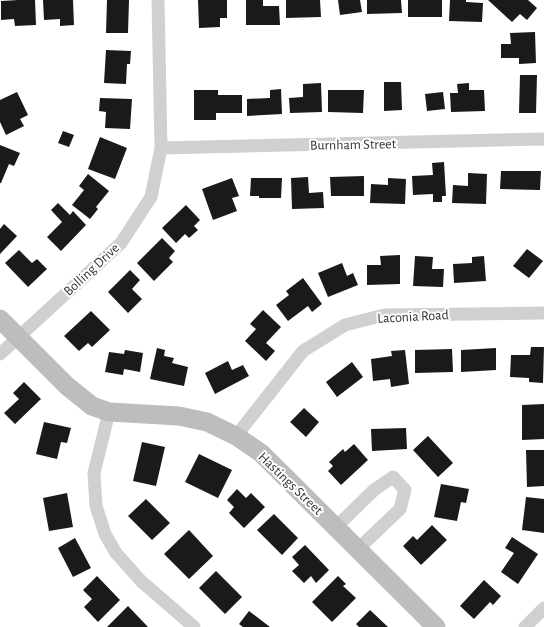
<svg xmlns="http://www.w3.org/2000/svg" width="544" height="627" font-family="'Alegreya Sans',sans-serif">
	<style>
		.building { fill: #1a1a1a }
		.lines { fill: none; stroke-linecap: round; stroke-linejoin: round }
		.street { stroke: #d0d0d0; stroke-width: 13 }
		.secondary { stroke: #bdbdbd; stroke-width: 19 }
		.labels { text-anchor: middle; stroke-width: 4; stroke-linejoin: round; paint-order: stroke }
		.street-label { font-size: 14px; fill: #333; stroke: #fff }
	</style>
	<rect width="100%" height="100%" fill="#fff"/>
	<path class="building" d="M18 0H35L36 25 15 26 14 19 1 20V1Z
		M43 0H73L74 25 60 26V19L44 20Z
		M107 0H129L128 33H106Z
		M198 0H227V18H220V27L199 28Z
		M246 0H263V6H279L280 25H246Z
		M286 0H320L321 17 286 18Z
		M338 0H360L362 12 340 15Z
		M367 0H401L402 13 367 14Z
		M408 0H442V17H408Z
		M450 0H466V2L483 3 482 22 449 21Z
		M488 0H528L537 8 527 20 520 14 512 22Z
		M535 32 536 63 519 64V58H501V44H511L510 33Z
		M106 50 131 51 130 64H127L126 84 104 83Z
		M520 75H537L536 113H519Z
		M384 82H401L402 110 384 111Z
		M321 83 322 112 290 113 289 98 303 97V84Z
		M469 83V90H484L485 111 451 112 450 93H458L457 84Z
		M281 89 282 114 247 116V99L270 98V90Z
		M194 90H218V95H242V113H216V120H194Z
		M328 90H364L363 113 328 112Z
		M17 92 28 115 20 119 24 126 6 135 0 122V100Z
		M443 92 445 109 427 111 425 94Z
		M100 98 132 99 130 129 105 128 106 112 99 111Z
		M63 131 74 135 69 147 58 143Z
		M100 137 127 148 115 179 88 169Z
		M0 145 20 153 14 166 9 164 1 183H0Z
		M444 162 446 196H442V202H433V194L413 195 412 176 433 175 432 163Z
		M501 171H541L540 190 500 189Z
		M468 173 487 174 486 204 452 203 453 185 468 186Z
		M88 174 109 191 96 207 98 209 90 219 72 205 84 190 79 186Z
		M364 176V196H331L330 177Z
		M308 177 309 193 323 192 324 208 292 209 291 178Z
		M232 178 239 196 232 198 237 211 213 220 202 189Z
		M251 178H282L281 198H259V196H250Z
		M388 178 406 179 405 204 370 203 371 184 388 185Z
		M58 203 70 215 73 211 86 225 61 251 47 237 62 222 51 210Z
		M186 205 200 220 194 226 198 230 189 238 185 234 176 243 162 228Z
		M4 224 17 236 0 254V229Z
		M162 238 175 251 169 258 173 262 154 281 137 263Z
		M527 249 543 261 529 278 513 266Z
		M19 250 32 263 37 259 47 269 28 287 5 263Z
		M400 255V284L367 285V265H381L380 256Z
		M415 256 433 257 432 269H444L443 287 413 286Z
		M484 256 486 281 454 283 453 264 472 263V257Z
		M342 263 347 276 353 273 358 285 328 297 318 273Z
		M130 270 140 280 132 289 142 299 128 313 108 292Z
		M303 278 322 304 312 312 308 306 288 321 276 305 289 295 286 291Z
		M263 310 281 327 266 343 275 351 266 361 245 341 256 329 250 324Z
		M91 311 110 330 92 347 88 343 79 351 64 336Z
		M531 347H544L543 383 529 382V378L510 377 511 355H530Z
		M157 348 165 350 164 356 174 358 172 363 188 367 184 386 150 379Z
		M496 348V370L461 372V350Z
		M452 349 453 372 415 373V350Z
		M125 350 143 353 140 372 124 369 123 375 105 372 109 352 124 354Z
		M405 350 409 384 391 387 390 379 373 381 371 359 392 356 391 351Z
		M228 361 232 370 243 365 249 376 215 394 205 373Z
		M352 362 363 377 337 397 326 382Z
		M24 382 41 399 15 424 4 413 19 399 13 393Z
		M544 404V439L522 440V405Z
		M304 408 319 422 306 437 290 422Z
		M44 422 71 428 67 443 61 442 57 459 36 454Z
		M406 428 407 449 372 451 371 429Z
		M428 436 453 463 438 477 413 450Z
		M142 442 165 447 156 486 133 481Z
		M354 444 368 460 341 485 328 471 333 466 329 462 343 449 345 452Z
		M526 450H544V486L527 487Z
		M199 454 232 470 218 498 185 482Z
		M441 484 469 489 466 503 461 502 457 521 434 517Z
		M237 489 246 498 251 493 265 507 244 528 229 513 234 507 227 500Z
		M67 493 73 527 49 531 43 498Z
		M526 497 544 499V533L522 530Z
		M146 499 170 523 152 540 128 516Z
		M274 514 298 538 282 555 257 530Z
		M432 525 447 540 421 565 403 546 413 536 417 540Z
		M189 530 213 556 189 579 164 554Z
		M512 537 538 554 518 584 501 572 514 553 505 548Z
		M75 538 91 568 73 577 58 548Z
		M305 545 329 570 316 583 311 576 304 583 292 571 299 565 292 557Z
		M216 571 242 597 225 614 199 588Z
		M97 576 120 600 98 622 84 607 92 599 83 590Z
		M338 576 346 584 343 586 356 598 332 622 312 602Z
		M484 580 501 596 493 605 490 602 474 619 460 606Z
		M128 606 148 627H107Z
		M370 610 388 627H359L356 624Z
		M249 611 270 627H243L239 624Z"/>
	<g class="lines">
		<path class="street" d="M161 148 544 139
			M0 354 121 243 151 197 161 148 158 0
			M109 412 94 473 96 506 105 534 116 553 141 581 194 627
			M236 436 303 351 345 325 384 315 544 313
			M336 527 374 490 393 477 405 490 400 509 358 549
			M525 627 544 608"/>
		<path class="secondary" d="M0 319 67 386 92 406 109 412 179 416 207 422 236 436 261 453 436 627"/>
	</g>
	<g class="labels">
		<g class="street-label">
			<text transform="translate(353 144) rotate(-1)" y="5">Burnham Street</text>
			<text transform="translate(91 269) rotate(-43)" y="5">Bolling Drive</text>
			<text transform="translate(413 316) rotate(-3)" y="5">Laconia Road</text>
			<text transform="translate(291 483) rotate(44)" y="5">Hastings Street</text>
		</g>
	</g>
</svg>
